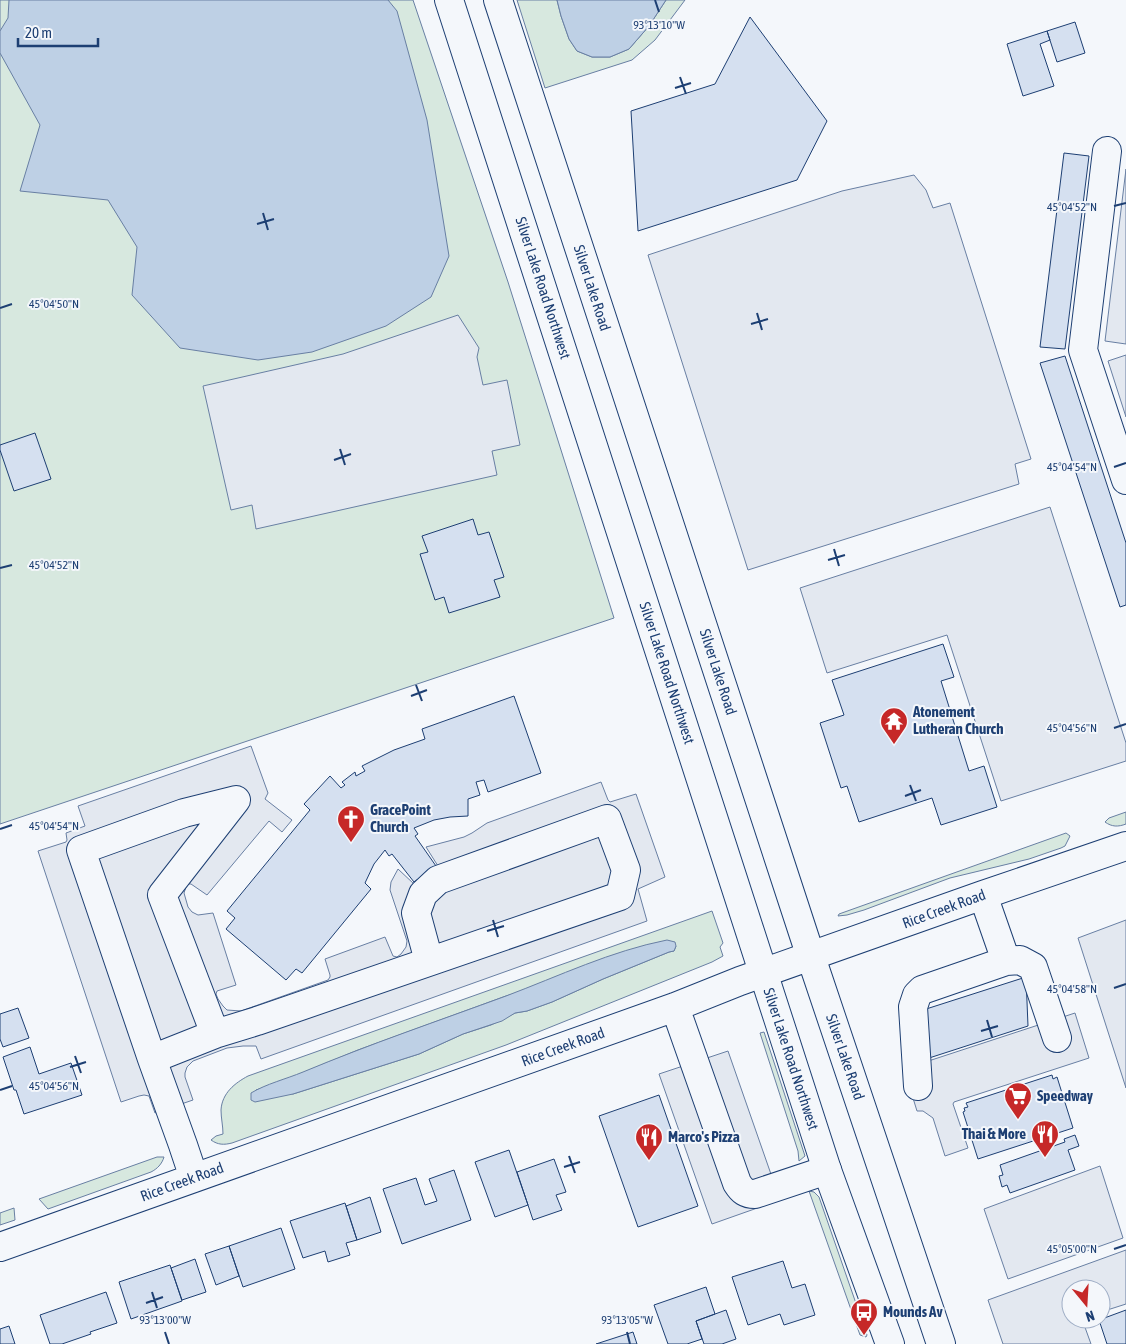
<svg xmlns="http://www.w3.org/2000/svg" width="1126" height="1344" font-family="'Asap Condensed',sans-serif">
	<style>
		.green { fill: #d7e8df; stroke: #687fa3; fill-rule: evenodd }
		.parking { fill: #e3e8f0; stroke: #687fa3 }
		.water { fill: #bed0e5; stroke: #687fa3 }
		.building { fill: #d5e0f0; stroke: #1d3f73 }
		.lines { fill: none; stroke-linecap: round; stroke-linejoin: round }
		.minor-casing { stroke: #1d3f73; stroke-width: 30 }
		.major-casing { stroke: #1d3f73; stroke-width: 30 }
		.minor { stroke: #f4f7fb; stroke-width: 28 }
		.major { stroke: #f4f7fb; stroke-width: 28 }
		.ticks { fill: none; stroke: #1d3f73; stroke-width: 2 }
		.labels { text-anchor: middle; stroke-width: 4; stroke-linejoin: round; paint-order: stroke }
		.street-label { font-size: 15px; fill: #1d3f73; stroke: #f4f7fb }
		.poi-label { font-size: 15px; font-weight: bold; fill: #1d3f73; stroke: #f4f7fb; text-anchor: start }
		.ticks-label { font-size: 12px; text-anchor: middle; fill: #1d3f73; stroke: #f4f7fb; stroke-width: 4; stroke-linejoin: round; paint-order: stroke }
	</style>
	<rect width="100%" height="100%" fill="#f4f7fb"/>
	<path class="green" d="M0 0H413L508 282 614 618 0 824Z
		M517 0H557L561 16 569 39 577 51 592 57H610L629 49 649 26 666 0H685L655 40 632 60 545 88Z
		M1126 812V824C1118 827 1112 827 1105 822L1109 818Z
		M1066 833 1070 836 1065 846 1061 848 1029 859 950 878 864 910 847 915 838 916 839 914Z
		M712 911 723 943 720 947 723 956 712 962 506 1045 232 1143C224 1145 218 1145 211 1140L216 1136 223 1134C223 1126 221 1118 221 1110 222 1093 235 1083 248 1076ZM676 946 674 951 669 952 603 979 552 1002 527 1011 515 1013 491 1025 463 1034 419 1054 293 1094 256 1090 283 1081 358 1050 506 996Z
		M764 1032 805 1156 799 1161 798 1151 760 1033Z
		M157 1157H164C162 1164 157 1169 151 1172L48 1209 39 1199Z
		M809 1191 814 1192 819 1197 867 1335 866 1337 860 1335Z
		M14 1208 15 1220 0 1225V1213Z"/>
	<path class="parking" d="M1126 169V344L1105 341Z
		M914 175 926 190 933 208 950 203 1031 459 1015 464 1019 484 748 570 648 255 842 191Z
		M458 315 479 348 477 357 483 385 507 380 520 445 492 451 497 475 256 529 252 505 231 510 203 386 343 354Z
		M1126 355V417L1108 361Z
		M1050 507 1126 743V761L1001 801 947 635 827 673 800 588Z
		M251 746 268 793 265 799 292 820 282 832 269 821 207 895 191 884H187L184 893 188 907 192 912 198 915 213 913 236 985 217 991 216 994 218 999 223 1006 227 1010 241 1011 328 980 330 977V975L325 959 385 937 393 956 397 957 401 954 406 947 407 941 390 890 391 882 398 869 414 884 438 866 426 847 464 837 472 833 487 823 601 782 608 800 610 802 636 794 665 877 638 889 647 921 261 1059 256 1046H243L227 1048 193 1061 187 1067 185 1073V1077L193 1100 155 1113 149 1096 144 1095 139 1096 121 1102 38 851 66 842 67 840 66 833 85 826 78 806Z
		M1126 920V1088L1078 938Z
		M1075 1013 1089 1058 954 1102 953 1104 968 1148 945 1156 933 1118 923 1111H917L904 1069Z
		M728 1051 780 1200 712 1224 659 1074Z
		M1100 1166 1123 1238 1008 1279 984 1209Z
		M1126 1250V1304L1101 1312V1289H1071V1319H1082L1091 1344H1003L988 1300Z"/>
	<path class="water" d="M9 0H388L397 11 427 120 449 256 431 297 386 326 312 352 258 360 180 348 132 295 137 247 108 200 20 191 40 125 0 53V31L8 18Z
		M557 0H666L649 26 629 49 610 57H592L577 51 569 39 561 16Z
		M667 940 675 942 676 946 674 951 669 952 603 979 552 1002 527 1011 515 1013 502 1021 463 1034 419 1054 293 1094 255 1102 251 1100V1093C266 1084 286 1079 303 1072 370 1044 438 1021 506 996 559 976 611 951 667 940Z"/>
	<path class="building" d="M750 17 827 121 797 180 638 231 631 111 715 84Z
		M1075 22 1085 53 1057 62 1047 31Z
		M1047 31 1050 40 1040 44 1054 86 1023 96 1007 44Z
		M1064 153 1089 156 1065 349 1040 347Z
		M1065 356 1126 543V605L1120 607 1040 363Z
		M35 433 51 479 14 491 0 450V445Z
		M473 519 478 535 489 532 504 577 494 580 500 597 449 613 444 597 435 600 420 554 428 552 422 536Z
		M943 644 954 677 941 681 969 771 984 766 997 807 941 825 932 798 859 822 847 786 841 788 820 723 844 715 832 680Z
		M514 696 541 773 488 792 484 780 476 782 480 795 468 799V816L450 817 434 820 414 828 418 834 415 836 436 866 414 882 392 854 389 856 385 850 374 864 365 883 371 889 302 973 296 969 286 980 226 929 235 918 227 911 310 810 304 804 330 776 341 788 345 785 342 782 355 772 356 776 365 771 362 766 394 750 425 739 422 729Z
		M1026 977 1028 1026 926 1059 923 1010Z
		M18 1008 29 1038 3 1047 0 1039V1014Z
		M30 1047 39 1074 71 1063 82 1095 24 1114 16 1090H14L3 1057Z
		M1052 1075 1053 1079 1057 1077 1073 1128 978 1159 963 1112 965 1111 964 1108 968 1107 966 1103Z
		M659 1095 698 1206 638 1227 599 1116Z
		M1075 1135 1079 1146 1068 1150 1075 1170 1010 1193 1007 1185 1002 1187 999 1176 1003 1175 1000 1165 1065 1142 1064 1139Z
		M509 1150 528 1205 495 1217 475 1162Z
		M554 1159 566 1192 556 1195 562 1210 533 1220 517 1172Z
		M454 1170 471 1220 402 1244 383 1189 416 1178 425 1205 437 1201 429 1179Z
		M370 1197 381 1232 357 1240 346 1206Z
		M345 1203 357 1240 346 1243 350 1255 328 1262 325 1251 303 1258 290 1221Z
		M281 1228 295 1269 243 1287 229 1246Z
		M229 1246 239 1276 216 1285 205 1254Z
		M195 1259 206 1292 182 1300 171 1268Z
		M783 1261 792 1288 805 1284 815 1315 784 1325 780 1314 748 1325 732 1277Z
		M170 1265 182 1301 131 1319 119 1282Z
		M706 1287 715 1314 696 1321 702 1339 687 1344H668L654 1305Z
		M106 1292 117 1323 90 1332 91 1334 62 1344H50L40 1315Z
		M726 1310 736 1339 722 1344H704L696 1321Z
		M1126 1310V1344H1107L1099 1320Z
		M9 1326 15 1344H0V1329Z
		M633 1332 637 1344H596Z"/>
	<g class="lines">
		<g class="minor-casing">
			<path id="minor" d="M1107 151 1083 350 1126 480
				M983 895 1006 961 1020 960 1033 967 1057 1038
				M675 1007 737 1183C742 1191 746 1194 755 1194L827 1170
				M152 1059 215 1034
				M918 1086 913 1007 917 995 922 990 1006 961
				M194 1178 183 1145 152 1059 81 850 184 813 236 800 162 895 215 1034 257 1021 620 896 626 870 607 819 438 880 423 894 416 913 429 961
				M0 1247 675 1007 740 981 983 895 1126 846"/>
		</g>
		<g class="major-casing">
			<path id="major" d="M449 0 827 1170 890 1344
				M498 0 811 957 941 1344"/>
		</g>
		<use href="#minor" class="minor"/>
		<use href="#major" class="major"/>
	</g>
	<path class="ticks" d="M655 0 659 12M680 77 686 94M675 88 691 83M1114 206 1126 203M263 213 268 230M257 224 274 219M0 308 12 304M757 313 762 330M751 324 768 319M340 449 345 465M334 460 351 454M1114 467 1126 463M834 549 839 566M828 560 845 555M0 568 12 565M416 685 422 701M411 696 427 690M1114 728 1126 724M910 785 916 801M905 796 921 790M0 829 12 825M493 920 498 937M487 931 504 926M1114 988 1126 984M987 1020 992 1037M981 1031 998 1026M75 1056 81 1073M70 1067 86 1062M0 1090 12 1086M569 1156 575 1173M564 1167 580 1162M1114 1249 1126 1245M152 1292 157 1308M146 1303 163 1297M165 1332 169 1344M627 1332 630 1344"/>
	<defs>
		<g id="temple-pin" transform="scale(1.4375)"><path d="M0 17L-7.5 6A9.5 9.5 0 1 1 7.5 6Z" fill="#c62828" stroke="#f4f7fb"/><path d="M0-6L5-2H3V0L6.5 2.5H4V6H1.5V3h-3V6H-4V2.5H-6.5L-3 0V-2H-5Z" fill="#fff"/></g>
		<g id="church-pin" transform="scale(1.4375)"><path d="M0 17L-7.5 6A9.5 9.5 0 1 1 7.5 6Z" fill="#c62828" stroke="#f4f7fb"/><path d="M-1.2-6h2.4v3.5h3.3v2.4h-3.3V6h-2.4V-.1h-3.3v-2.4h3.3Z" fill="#fff"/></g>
		<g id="supermarket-pin" transform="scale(1.4375)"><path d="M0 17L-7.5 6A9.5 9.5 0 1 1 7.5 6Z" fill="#c62828" stroke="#f4f7fb"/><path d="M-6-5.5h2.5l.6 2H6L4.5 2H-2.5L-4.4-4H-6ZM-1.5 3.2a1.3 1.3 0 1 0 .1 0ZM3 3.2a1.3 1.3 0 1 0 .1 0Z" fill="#fff"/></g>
		<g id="restaurant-pin" transform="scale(1.4375)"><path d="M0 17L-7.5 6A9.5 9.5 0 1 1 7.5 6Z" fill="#c62828" stroke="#f4f7fb"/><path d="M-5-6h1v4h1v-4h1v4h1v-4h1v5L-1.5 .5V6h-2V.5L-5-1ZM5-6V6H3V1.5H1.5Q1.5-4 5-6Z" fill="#fff"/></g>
		<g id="bus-pin" transform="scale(1.4375)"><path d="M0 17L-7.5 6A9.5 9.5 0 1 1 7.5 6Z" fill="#c62828" stroke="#f4f7fb"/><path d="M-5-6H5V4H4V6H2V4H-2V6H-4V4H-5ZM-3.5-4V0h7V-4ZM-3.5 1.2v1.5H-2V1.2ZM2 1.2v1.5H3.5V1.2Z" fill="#fff"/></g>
	</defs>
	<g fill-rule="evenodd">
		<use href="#temple-pin" x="894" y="721"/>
		<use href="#church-pin" x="351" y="819"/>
		<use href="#supermarket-pin" x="1018" y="1096"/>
		<use href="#restaurant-pin" x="1045" y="1134"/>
		<use href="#restaurant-pin" x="649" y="1137"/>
		<use href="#bus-pin" x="864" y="1312"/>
	</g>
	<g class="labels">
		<g class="street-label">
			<text transform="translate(543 288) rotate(72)" y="5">Silver Lake Road Northwest</text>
			<text transform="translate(592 288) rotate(72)" y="5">Silver Lake Road</text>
			<text transform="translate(718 672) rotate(72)" y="5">Silver Lake Road</text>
			<text transform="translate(667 673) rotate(72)" y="5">Silver Lake Road Northwest</text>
			<text transform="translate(944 909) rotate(-20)" y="5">Rice Creek Road</text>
			<text transform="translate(563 1047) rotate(-20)" y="5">Rice Creek Road</text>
			<text transform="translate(845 1057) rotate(71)" y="5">Silver Lake Road</text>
			<text transform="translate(791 1059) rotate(72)" y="5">Silver Lake Road Northwest</text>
			<text transform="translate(182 1182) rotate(-20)" y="5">Rice Creek Road</text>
		</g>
		<g class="poi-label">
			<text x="913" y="717">Atonement<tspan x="913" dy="17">Lutheran Church</tspan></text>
			<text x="370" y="815">GracePoint<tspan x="370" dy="17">Church</tspan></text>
			<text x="1037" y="1101">Speedway</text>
			<text x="1026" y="1139" text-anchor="end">Thai &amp; More</text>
			<text x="668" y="1142">Marco's Pizza</text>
			<text x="883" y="1317">Mounds Av</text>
		</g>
	</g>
	<g class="ticks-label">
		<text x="659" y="29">93°13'10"W</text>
		<text x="1072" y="211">45°04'52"N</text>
		<text x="54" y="308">45°04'50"N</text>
		<text x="1072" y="471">45°04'54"N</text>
		<text x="54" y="569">45°04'52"N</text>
		<text x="1072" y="732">45°04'56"N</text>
		<text x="54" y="830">45°04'54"N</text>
		<text x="1072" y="993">45°04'58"N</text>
		<text x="54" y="1090">45°04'56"N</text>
		<text x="1072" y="1253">45°05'00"N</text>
		<text x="165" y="1324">93°13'00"W</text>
		<text x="627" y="1324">93°13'05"W</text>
	</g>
	<g transform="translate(1086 1304) rotate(162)"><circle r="24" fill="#f4f7fb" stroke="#9eadc5"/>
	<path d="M0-4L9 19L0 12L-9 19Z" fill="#c62828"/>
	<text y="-8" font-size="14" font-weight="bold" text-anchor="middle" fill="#1d3f73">N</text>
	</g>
	<path d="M18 38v8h80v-8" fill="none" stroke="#1d3f73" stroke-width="2.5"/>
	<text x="25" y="38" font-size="15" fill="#1d3f73" stroke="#f4f7fb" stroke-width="4" paint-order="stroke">20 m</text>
</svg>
